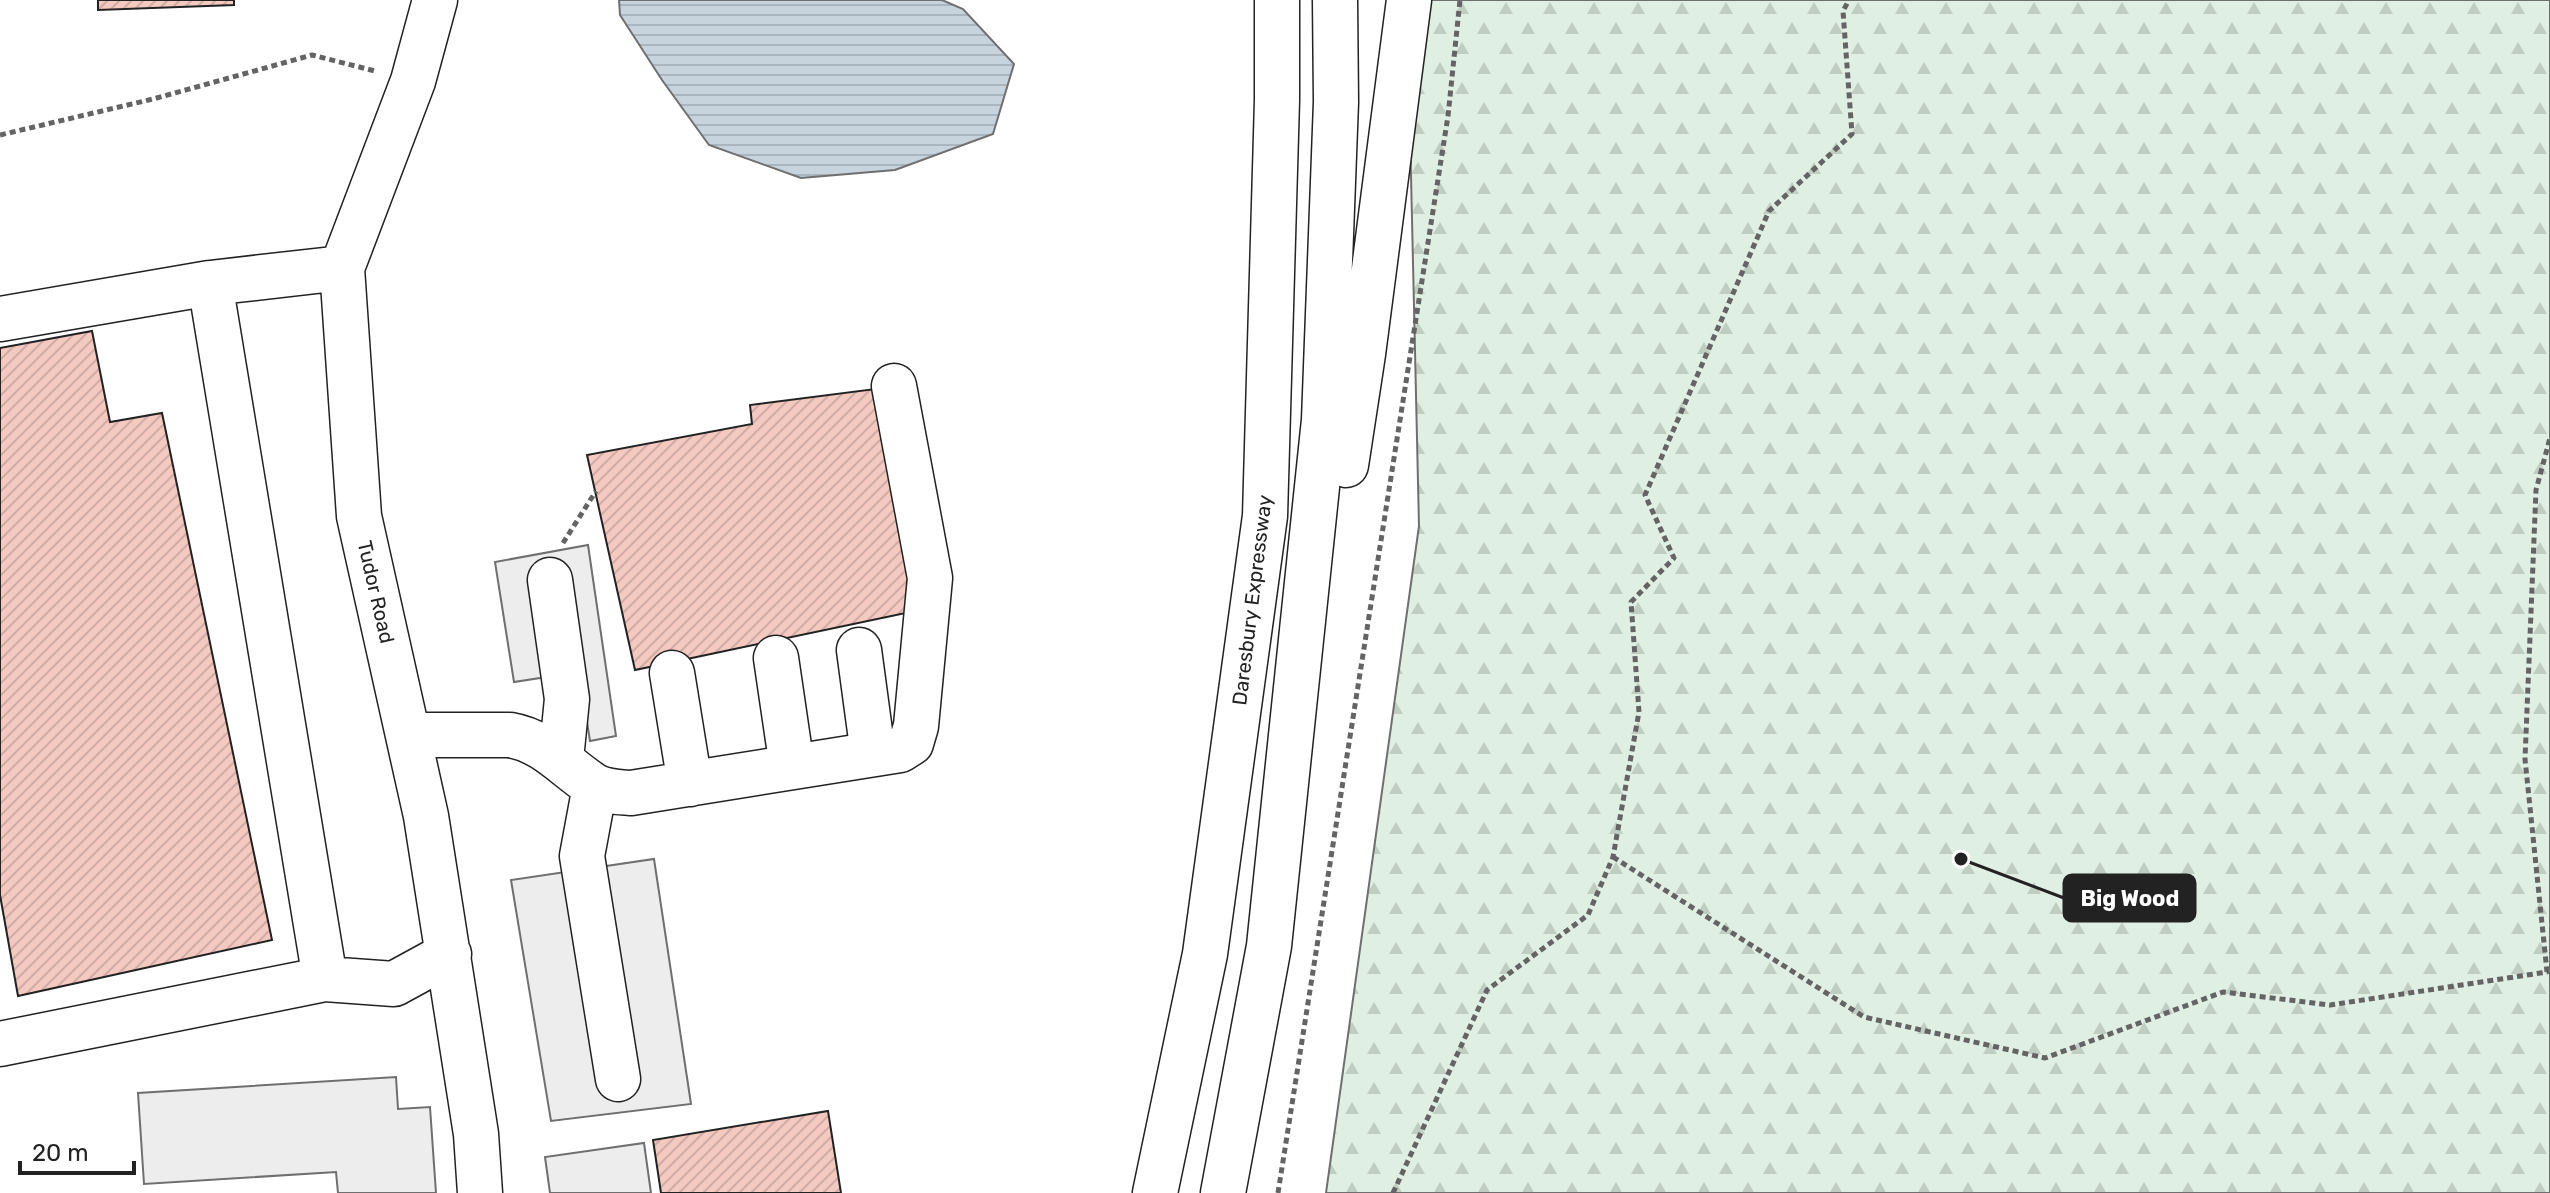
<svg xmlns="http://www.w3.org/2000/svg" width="2550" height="1193" font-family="Rubik,sans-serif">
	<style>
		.forest { fill: url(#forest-firs); stroke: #6f6f6f; stroke-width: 2 }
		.parking { fill: #ededed; stroke: #6f6f6f; stroke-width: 2 }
		.water { fill: url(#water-rules); stroke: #6f6f6f; stroke-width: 2 }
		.building { fill: url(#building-hatch); stroke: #222; stroke-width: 2 }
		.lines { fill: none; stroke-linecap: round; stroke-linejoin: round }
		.minor-casing { stroke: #222; stroke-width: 47 }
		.major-casing { stroke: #222; stroke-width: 47 }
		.path { stroke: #646464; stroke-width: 5; stroke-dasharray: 6 4; stroke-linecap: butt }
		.minor { stroke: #fff; stroke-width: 44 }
		.major { stroke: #fff; stroke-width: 44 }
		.labels { text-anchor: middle; stroke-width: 6; stroke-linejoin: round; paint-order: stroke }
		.street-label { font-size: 20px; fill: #222; stroke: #fff }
		.leader { fill: none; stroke: #222; stroke-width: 3 }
		.callout-dot { fill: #222; stroke: #fff; stroke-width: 3 }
		.callout { fill: #222; stroke: #222; stroke-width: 3 }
		.callout-label { font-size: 22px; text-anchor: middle; font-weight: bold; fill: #fff }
	</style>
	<defs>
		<pattern id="forest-firs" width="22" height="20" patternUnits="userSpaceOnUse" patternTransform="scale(2)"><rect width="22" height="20" fill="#e0efe3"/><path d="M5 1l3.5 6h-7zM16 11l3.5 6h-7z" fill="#c0cdc2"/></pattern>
		<pattern id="water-rules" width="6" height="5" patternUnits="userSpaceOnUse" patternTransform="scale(2)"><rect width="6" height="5" fill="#c7d3dd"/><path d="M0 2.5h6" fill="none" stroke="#abb5bd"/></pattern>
		<pattern id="building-hatch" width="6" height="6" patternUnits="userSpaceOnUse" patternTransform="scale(2)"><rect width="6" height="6" fill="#f3c9c0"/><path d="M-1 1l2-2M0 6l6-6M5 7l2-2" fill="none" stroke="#d0aca5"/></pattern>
	</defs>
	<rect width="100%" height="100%" fill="#fff"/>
	<path class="forest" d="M1407 0H2550V1193H1326L1419 526Z"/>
	<path class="parking" d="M588 545 616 736 590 741 579 672 514 682 495 562Z
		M654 859 691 1104 551 1121 511 880Z
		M396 1077 398 1109 430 1107 436 1193H338L336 1172 144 1184 138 1093Z
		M644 1143 651 1193H550L545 1157Z"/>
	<path class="water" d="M619 0H942L963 9 1014 64 993 134 895 170 801 178 709 145 662 80 620 15Z"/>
	<path class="building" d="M98 0H234V5L98 10Z
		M92 331 110 422 162 413 272 940 18 996 0 895V348Z
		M875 389 920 610 635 670 587 455 752 424 750 405Z
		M828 1111 841 1193H661L653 1140Z"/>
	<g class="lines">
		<g class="minor-casing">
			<path id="minor" d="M435 0 413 81 342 268 359 516 426 816 476 1134 480 1193
				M210 283 325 979 394 984 449 954
				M0 319 210 283 342 268
				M550 580 567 699 561 759
				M859 650 873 754
				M776 658 792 767
				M672 673 690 784
				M408 735H510C545 741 565 767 593 785 604 792 619 792 631 793L900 750 911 743 916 726 930 578 894 386
				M595 786 582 856 618 1079
				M0 1044 325 979"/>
		</g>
		<g class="major-casing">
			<path id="major" d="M1346 465 1363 354 1409 0
				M1155 1193 1205 954 1265 516 1277 100V0
				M1223 1193 1269 946 1324 420 1336 102 1335 0"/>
		</g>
		<path class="path" d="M0 135 153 99 312 55 375 71
			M563 543 596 491
			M1613 857 1864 1017 2045 1058 2223 992 2330 1005 2547 972 2525 759 2536 490 2550 438
			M1278 1193 1448 116 1460 0
			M1393 1193 1487 990 1588 915 1613 857 1639 712 1631 602 1674 558 1645 495 1769 211 1852 134 1843 11 1849 0"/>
		<use href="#minor" class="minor"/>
		<use href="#major" class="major"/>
	</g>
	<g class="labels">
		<g class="street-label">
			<text transform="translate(376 592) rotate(77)" y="7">Tudor Road</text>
			<text transform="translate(1252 600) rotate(-83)" y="7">Daresbury Expressway</text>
		</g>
	</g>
	<path class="leader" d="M1961 859L2064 898"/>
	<circle class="callout-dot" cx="1961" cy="859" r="8"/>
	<rect class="callout" x="2064" y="875" width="131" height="46" rx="8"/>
	<g class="callout-label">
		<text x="2130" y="906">Big Wood</text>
	</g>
	<path d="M20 1161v12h114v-12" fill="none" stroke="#222222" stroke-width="4"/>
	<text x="32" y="1161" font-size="24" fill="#222222" stroke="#ffffff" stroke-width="6" paint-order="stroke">20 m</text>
</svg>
